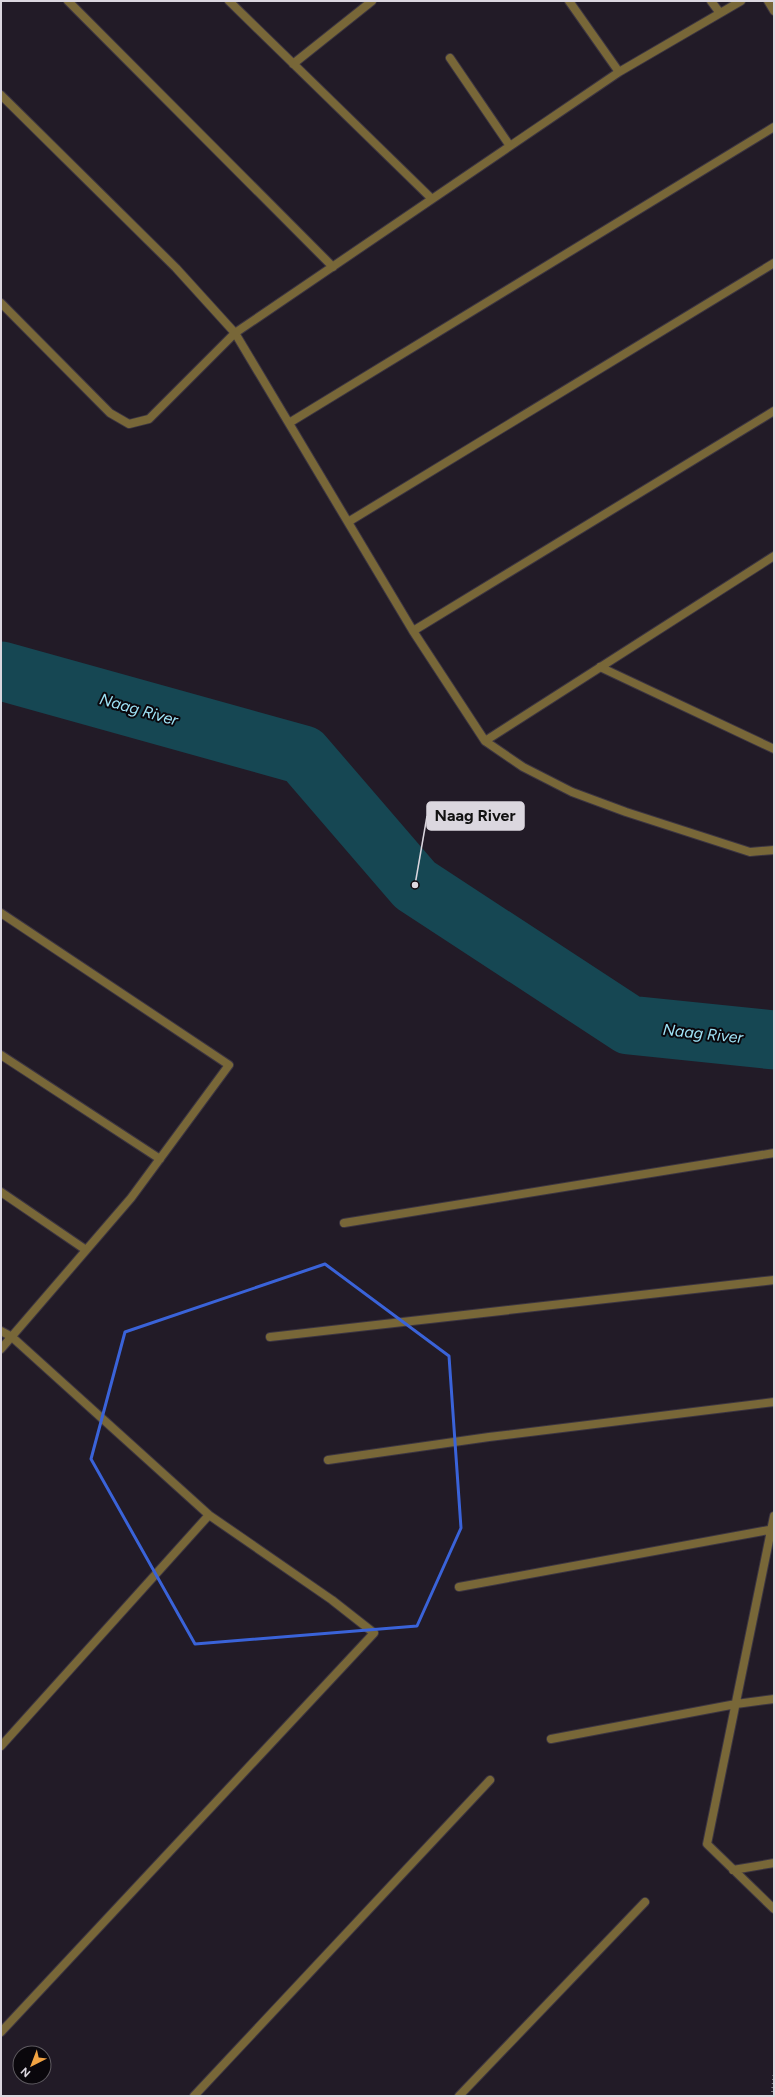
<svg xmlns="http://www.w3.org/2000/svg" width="775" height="2097" font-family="Figtree,sans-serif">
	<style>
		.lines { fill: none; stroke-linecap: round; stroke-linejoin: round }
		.river { stroke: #164753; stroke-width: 59 }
		.minor-casing { stroke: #3c3541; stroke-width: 10 }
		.path { stroke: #85808a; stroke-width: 2.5; stroke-dasharray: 1 3; stroke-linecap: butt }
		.minor { stroke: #786738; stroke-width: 8 }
		.marked { fill: none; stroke: #3a63d9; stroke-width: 3; stroke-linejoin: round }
		.labels { text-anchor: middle; stroke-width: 4; stroke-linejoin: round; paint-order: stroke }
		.water-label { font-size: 16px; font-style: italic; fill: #9fe3f6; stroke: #0a070c }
		.leader { fill: none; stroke: #dbd7df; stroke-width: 1.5 }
		.callout-dot { fill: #dbd7df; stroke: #0a070c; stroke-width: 1.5 }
		.callout { fill: #dbd7df; stroke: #dbd7df; stroke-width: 1.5 }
		.callout-label { font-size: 16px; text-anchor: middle; font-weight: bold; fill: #111 }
	</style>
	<rect width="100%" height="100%" fill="#221b27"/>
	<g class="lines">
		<path class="river" d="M1 671 303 755 415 885 629 1025 774 1040"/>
		<g class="minor-casing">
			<path id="minor" d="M68 1 333 267
				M229 1 432 199
				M569 1 619 72
				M711 1 720 13
				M768 1 774 11
				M450 58 510 146
				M293 64 372 1
				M1 95 176 268 235 333 619 72 741 1
				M1 303 110 413 129 424 149 419 235 333 413 631 485 741 774 556
				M289 423 774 127
				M348 522 774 263
				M413 631 774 411
				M600 667 774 749
				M485 741 523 767 572 792 626 812 750 852 774 850
				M1 913 229 1065 131 1198 1 1349
				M1 1055 160 1159
				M1 1192 86 1250
				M344 1223 774 1153
				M1 1331 12 1337 209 1515 332 1600 374 1633 1 2032
				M270 1337 774 1280
				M328 1460 489 1437 774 1402
				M774 1516 707 1844 774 1909
				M459 1587 774 1529
				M551 1739 736 1704 774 1699
				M1 1746 209 1515
				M733 1870 774 1863
				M194 2096 490 1780
				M459 2096 645 1902"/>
		</g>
		<path class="path" d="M772 2096 774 2072"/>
		<use href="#minor" class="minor"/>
	</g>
	<path class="marked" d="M325 1264 449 1356 461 1528 417 1626 195 1644 91 1459 125 1332Z"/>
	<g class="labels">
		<g class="water-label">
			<text transform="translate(139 709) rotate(16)" y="6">Naag River</text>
			<text transform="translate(703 1033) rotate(6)" y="6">Naag River</text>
		</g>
	</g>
	<path class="leader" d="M415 885L427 816"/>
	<circle class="callout-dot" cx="415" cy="885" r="4"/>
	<rect class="callout" x="427" y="802" width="97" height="28" rx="4"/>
	<g class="callout-label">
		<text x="475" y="821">Naag River</text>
	</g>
	<rect width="775" height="2097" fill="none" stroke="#dbd7df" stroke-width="4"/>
	<g transform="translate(32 2065) rotate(222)"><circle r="19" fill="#0a070c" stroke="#5e5a60"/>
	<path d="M0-3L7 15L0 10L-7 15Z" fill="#f3a443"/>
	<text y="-6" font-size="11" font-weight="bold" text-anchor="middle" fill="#dbd7df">N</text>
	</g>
</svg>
